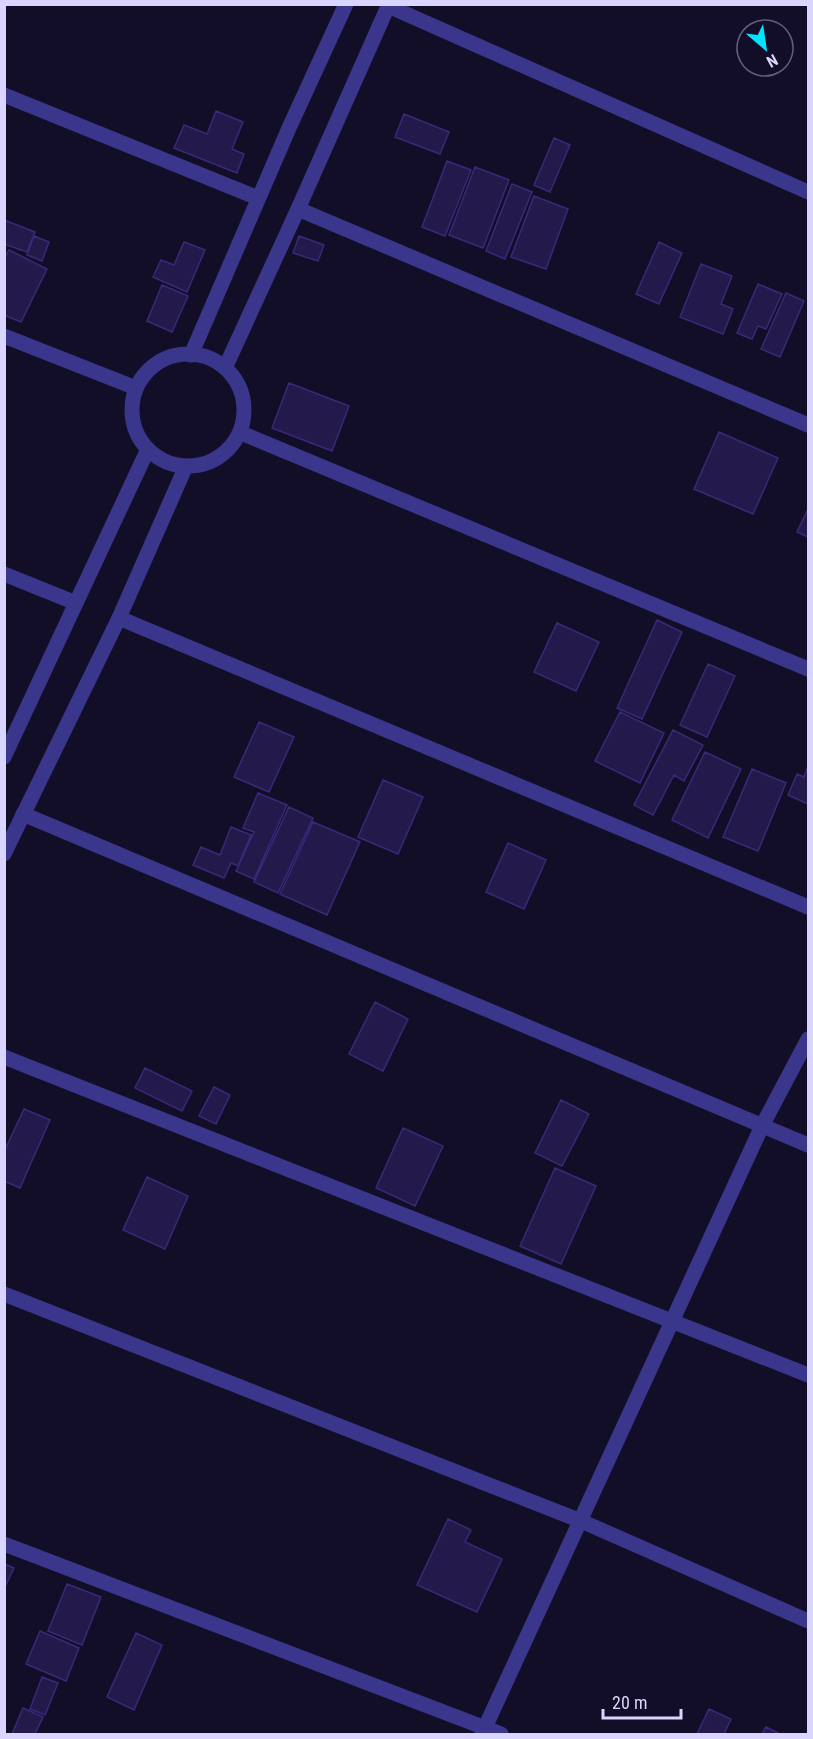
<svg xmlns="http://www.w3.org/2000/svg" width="813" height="1739" font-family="'Roboto Condensed',sans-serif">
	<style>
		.building { fill: #23194b; stroke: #392978; stroke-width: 1.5 }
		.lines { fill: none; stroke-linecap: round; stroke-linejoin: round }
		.minor { stroke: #3a368b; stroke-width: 15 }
		.tertiary { stroke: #3a368b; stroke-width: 15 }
	</style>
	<rect width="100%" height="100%" fill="#130e28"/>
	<path class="building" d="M216 111 243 122 232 149 244 154 237 173 174 148 184 125 207 134Z
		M404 114 449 132 440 154 395 137Z
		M554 138 570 145 550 192 534 185Z
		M447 161 471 170 445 236 422 227Z
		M475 167 509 180 483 248 449 235Z
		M512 184 532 192 505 259 486 251Z
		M534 196 568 209 546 269 511 257Z
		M4 220 35 232 27 252 4 244Z
		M34 236 49 242 42 261 27 255Z
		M299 236 324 245 318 261 293 253Z
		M184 242 205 250 187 292 153 277 161 260 174 265Z
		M659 242 682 253 659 304 636 294Z
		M9 250 47 269 21 322 4 315V259Z
		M701 264 732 276 721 304 733 309 723 334 680 317Z
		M758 284 782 294 766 329 758 326 752 339 737 333Z
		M162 285 188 296 172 332 147 321Z
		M786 293 804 301 780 357 761 349Z
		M289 383 349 406 332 451 272 428Z
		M719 432 778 458 753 514 694 489Z
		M808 509V537L797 532Z
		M657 620 682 632 642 719 617 708Z
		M557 623 599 642 576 691 534 672Z
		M708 664 735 676 707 737 680 725Z
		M620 712 664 733 640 783 595 761Z
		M259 722 294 737 269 792 234 777Z
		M673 730 703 745 684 781 674 775 653 815 634 805Z
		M705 752 741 769 708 838 672 820Z
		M808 766V804L788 795 797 774 804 777Z
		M752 769 786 783 758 851 723 837Z
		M383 780 423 797 398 854 358 837Z
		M258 793 287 805 254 879 236 871 254 832 243 828Z
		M289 807 313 818 278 893 254 882Z
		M313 822 360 842 327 915 280 894Z
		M231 827 251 835 238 866 231 863 224 878 193 865 201 847 220 855Z
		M508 843 546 860 524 909 486 892Z
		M375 1002 408 1019 383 1071 349 1054Z
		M145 1068 192 1091 182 1111 135 1088Z
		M214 1087 230 1095 216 1124 199 1116Z
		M561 1100 589 1114 562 1166 535 1153Z
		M24 1109 50 1120 20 1188 4 1181V1152Z
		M403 1128 443 1146 415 1206 376 1188Z
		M555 1168 596 1186 561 1264 520 1246Z
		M147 1177 188 1196 165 1249 123 1230Z
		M448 1519 471 1530 465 1542 502 1559 477 1612 417 1585Z
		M4 1564 14 1568 4 1589Z
		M67 1584 101 1597 82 1645 48 1631Z
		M40 1631 79 1648 66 1681 26 1664Z
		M136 1633 162 1645 134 1710 107 1697Z
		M42 1677 58 1683 45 1715 30 1709Z
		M23 1708 43 1717 35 1734H12Z
		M709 1709 731 1719 724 1734H697Z
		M766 1727 780 1734H762Z"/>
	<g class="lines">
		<path class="minor" d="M388 6 808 192
			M4 95 258 198
			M298 209 808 425
			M4 336 136 388
			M241 433 808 669
			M4 574 76 603
			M119 618 808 907
			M23 814 808 1145
			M4 1057 808 1375
			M4 1294 581 1521 808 1621
			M4 1544 501 1734
			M482 1734 762 1126 808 1039"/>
		<path class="tertiary" d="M132 410a56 56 0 1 1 112 0a56 56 0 1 1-112 0Z
			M191 355 289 128 346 4
			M225 368 298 209 389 4
			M4 757 148 449
			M4 854 119 618 186 466"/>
	</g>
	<rect width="813" height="1739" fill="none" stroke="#dad5ff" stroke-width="12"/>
	<g transform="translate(765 48) rotate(151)"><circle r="28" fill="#130e28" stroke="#635e7e" stroke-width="1.5"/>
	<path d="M0-4.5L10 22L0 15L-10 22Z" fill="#01e4ff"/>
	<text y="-9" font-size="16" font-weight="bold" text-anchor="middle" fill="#dad5ff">N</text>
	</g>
	<path d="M603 1709v9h78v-9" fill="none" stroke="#dad5ff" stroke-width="3"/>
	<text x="612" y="1709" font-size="18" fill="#dad5ff" stroke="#130e28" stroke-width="4.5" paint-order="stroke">20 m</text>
</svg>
